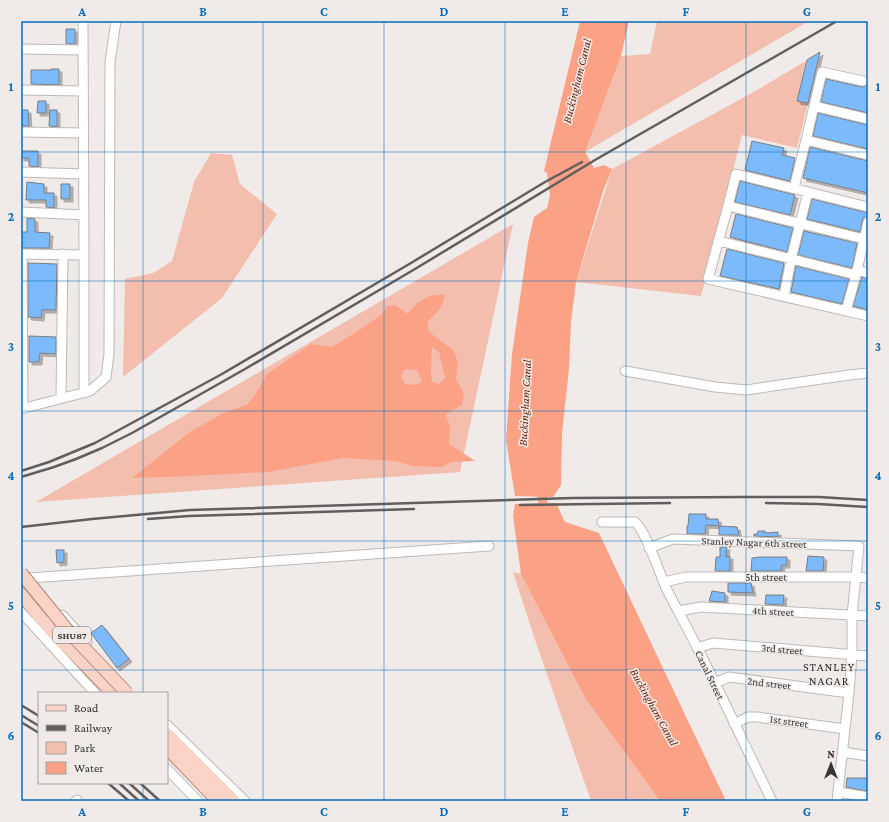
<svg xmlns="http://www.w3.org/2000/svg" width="889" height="822" font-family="'Crimson Pro',serif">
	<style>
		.green { fill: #f4beaf }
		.water { fill: #faa186; fill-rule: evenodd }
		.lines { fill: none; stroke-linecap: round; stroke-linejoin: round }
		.canal { stroke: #faa186; stroke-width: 9 }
		.building { fill: #7bbafb; stroke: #7a7d81; filter: url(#shadow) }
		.minor-casing { stroke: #beb8b6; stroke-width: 11 }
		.major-casing { stroke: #b3887b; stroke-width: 14 }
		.minor { stroke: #fff; stroke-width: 9 }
		.major { stroke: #fad3c7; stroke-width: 12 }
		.rail { stroke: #615e5d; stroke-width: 2.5 }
		.major-bridge-casing { stroke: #b3887b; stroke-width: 14; stroke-linecap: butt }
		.major-bridge { stroke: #fad3c7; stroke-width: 12 }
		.grid { fill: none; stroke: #096db9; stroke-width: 1; stroke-opacity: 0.55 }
		.labels { text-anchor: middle; stroke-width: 3; stroke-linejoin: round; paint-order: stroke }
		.shield { fill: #f0eae9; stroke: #6e6b6a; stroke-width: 1 }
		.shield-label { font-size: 10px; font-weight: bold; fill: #373534 }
		.street-label { font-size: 11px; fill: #373534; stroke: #f0eae9 }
		.water-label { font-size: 12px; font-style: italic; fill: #6f2208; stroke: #f0eae9 }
		.neighbourhood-label { font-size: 12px; letter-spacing: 1px; fill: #302b2a; stroke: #f0eae9 }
		.neatline { fill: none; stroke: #096db9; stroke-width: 1.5 }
		.grid-label { font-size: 13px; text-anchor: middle; font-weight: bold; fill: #096db9 }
	</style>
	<defs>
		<filter id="shadow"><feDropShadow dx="3" dy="3" stdDeviation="0" flood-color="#0004"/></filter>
	</defs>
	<rect width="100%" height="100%" fill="#f0eae9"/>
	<path class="green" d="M657 21H809L585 152 621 56 650 54Z
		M806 61 797 100 808 103 797 148 742 135 701 296 576 282 612 169 752 93Z
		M211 153 232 155 240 184 277 214 222 298 123 377 125 279 153 273 172 261 194 182Z
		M513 224 460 472 36 502Z
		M513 572 521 574 585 698 660 801H591L534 637Z"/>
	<path class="water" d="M580 21H629L621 56 585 152 594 168 604 165 612 169 603 191 576 282 571 322 569 369 562 433 561 485 553 497 515 496 506 440 512 354 528 243 534 217 547 208 550 195 547 173 544 171Z
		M445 294C443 306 438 313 428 320V331L454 351 458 362 456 379 464 393 462 405 445 415 450 426 449 444 475 461 451 462 441 467 414 466 395 461 343 458 268 472 191 476 132 478 190 432 225 412 247 405 255 395 267 374 311 344 332 347 355 333 368 324 382 314 387 306 395 305 408 314 417 303 429 296ZM432 347 439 352 445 378 439 384 432 382 431 372ZM405 369 417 370 422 382 416 385 405 384 401 376Z
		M556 503 565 522 599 533 726 801H660L585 698 521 574 513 516 515 504Z"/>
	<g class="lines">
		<path class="canal" d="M540 485 545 516"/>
	</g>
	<path class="building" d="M66 29H75V44H66Z
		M820 52 808 103 797 101 807 60Z
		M51 69H59V85L31 84V70H51Z
		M826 79 862 87 868 85V113L821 102Z
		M38 101H46V113H37Z
		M21 110H28L29 126H21Z
		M50 110H57V127L49 126Z
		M818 113 868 125V149L813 136Z
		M752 141 784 148 782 155 795 158 790 181 745 170Z
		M810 147 868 161V193L803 178Z
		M21 151H38V167L29 166V158H21Z
		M740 181 795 195 790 215 735 202Z
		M27 182 44 184V193H54V208L46 207V200H26Z
		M61 184H70V199H61Z
		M812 199 868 213V216L863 218 860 232 807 219Z
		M736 214 793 228 787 252 730 237Z
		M27 218 35 219V232L50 233 49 248H21V232H27Z
		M804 231 857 243 852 268 798 255Z
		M727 249 784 263 779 289 720 276Z
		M28 263 57 264 56 310H42L41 318 28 317Z
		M796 266 849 279 842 304 791 292Z
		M862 277 868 279V310L853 306Z
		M29 336 56 337V354L40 353 39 362H29Z
		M689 514H706V519H718L719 526 706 525 705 534H687V526H688Z
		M719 526 737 527 739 535H719Z
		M758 531H765V533L778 532V537L754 536V534H757Z
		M720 547H727L726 557 730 556V571H715L716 557H720Z
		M56 550H64V562L57 563Z
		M808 556 824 557 823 571H806Z
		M760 557H787V565H782L781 571H751L752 558Z
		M728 583H751L753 593 728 592Z
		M712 591 725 593V602L709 601Z
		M766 595H784L783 605 765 604Z
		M102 625 129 659 117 668 91 633Z
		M847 778H868L867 791 846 787Z"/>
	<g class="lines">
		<g class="minor-casing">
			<path id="minor" d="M83 21 84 255V393
				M21 49 83 50
				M21 90 83 91
				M814 106 868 119
				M21 132 83 133
				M806 140 868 155
				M21 172 84 174
				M794 188 806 140 822 72 863 81
				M728 206 864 239
				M868 207 736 174 728 206 708 279 868 316
				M21 212 84 215
				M719 241 856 275
				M21 254 84 255
				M22 254 23 408
				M857 270 868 273
				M784 296 791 259 808 192
				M846 311 856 275 868 222
				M625 371 715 387 746 390 849 375 868 373
				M61 398 63 254
				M21 409 90 391 106 377 109 354 110 62 116 21
				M602 522H635C645 529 660 574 666 588 676 608 687 627 697 647 723 698 747 750 772 801
				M649 548 673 539 859 546 852 615V654L849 693 837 801
				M29 578 489 546
				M664 582 686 577H856L868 578
				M678 611 701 607 868 616
				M21 612 95 693
				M62 615 87 642
				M697 648 713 643 868 656
				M715 683 729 677 849 693
				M734 724 748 717H757L845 729
				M167 725 245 801
				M843 752 868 756
				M167 769 198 801
				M838 792 868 797
				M76 801 77 800"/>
		</g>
		<g class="major-casing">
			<path id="major" d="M21 594C49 630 81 661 113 693
				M167 734 234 801
				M167 748 218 801"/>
		</g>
		<use href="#minor" class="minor"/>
		<use href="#major" class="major"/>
		<path class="rail" d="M21 471 49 462 95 443 222 374 411 263 545 182 582 162
			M21 477 54 467 76 459 102 448 132 433 245 369 415 269 595 160 837 21
			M766 503 818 504 868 507
			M520 505 670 503
			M148 519 189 516 414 509
			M21 527 92 519 190 510 572 498 744 497H819L868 500
			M21 705 39 716
			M21 715 39 726
			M21 722 39 733
			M108 783 129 801
			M119 783 139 801
			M129 783 149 801
			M140 783 160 801"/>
		<g class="major-bridge-casing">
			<path id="major-bridge" d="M21 573 69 632 127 693"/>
		</g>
		<use href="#major-bridge" class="major-bridge"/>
	</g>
	<path class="grid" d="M143 21V693M263 21V801M384 21V801M505 21V801M626 21V801M746 21V801M21 152H868M21 281H868M21 411H868M21 541H868M21 670H868M143 783V801"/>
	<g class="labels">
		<rect class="shield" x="53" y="627" width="38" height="16" rx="3"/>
		<g class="shield-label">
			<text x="72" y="639">SHU87</text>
		</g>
		<g class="street-label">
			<text transform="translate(754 542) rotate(2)" y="4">Stanley Nagar 6th street</text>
			<text x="766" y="581">5th street</text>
			<text transform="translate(773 611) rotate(3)" y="4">4th street</text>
			<text transform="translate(782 649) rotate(5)" y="4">3rd street</text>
			<text transform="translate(710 675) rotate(64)" y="4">Canal Street</text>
			<text transform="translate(769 683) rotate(7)" y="4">2nd street</text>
			<text transform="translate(789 721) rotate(8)" y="4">1st street</text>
		</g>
		<g class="water-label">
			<text transform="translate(577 81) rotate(-76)" y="4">Buckingham Canal</text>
			<text transform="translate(525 403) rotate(-87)" y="4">Buckingham Canal</text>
			<text transform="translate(654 707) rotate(61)" y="4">Buckingham Canal</text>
		</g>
		<g class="neighbourhood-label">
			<text x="829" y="671">STANLEY<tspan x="829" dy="14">NAGAR</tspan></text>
		</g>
	</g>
	<rect width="889" height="822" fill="none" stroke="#f0eae9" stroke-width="44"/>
	<rect x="38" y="692" width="130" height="92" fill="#f0eae9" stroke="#a6a2a1"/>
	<rect x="46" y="705" width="20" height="6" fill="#fad3c7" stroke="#a6a2a1"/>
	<text x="74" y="712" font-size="12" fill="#373534">Road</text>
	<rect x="46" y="725" width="20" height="6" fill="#615e5d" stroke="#a6a2a1"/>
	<text x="74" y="732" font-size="12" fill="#373534">Railway</text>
	<rect x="46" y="742" width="20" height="12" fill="#f4beaf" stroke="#a6a2a1"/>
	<text x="74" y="752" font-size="12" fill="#373534">Park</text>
	<rect x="46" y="762" width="20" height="12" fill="#faa186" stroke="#a6a2a1"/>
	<text x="74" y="772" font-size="12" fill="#373534">Water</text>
	<g transform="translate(831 764)" stroke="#f0eae9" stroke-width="3" paint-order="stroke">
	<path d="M0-3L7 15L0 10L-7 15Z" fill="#373534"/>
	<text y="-6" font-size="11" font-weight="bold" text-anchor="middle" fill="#373534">N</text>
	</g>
	<rect x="22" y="22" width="845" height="778" class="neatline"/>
	<g class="grid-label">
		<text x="82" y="16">A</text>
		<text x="203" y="16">B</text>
		<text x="324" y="16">C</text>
		<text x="444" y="16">D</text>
		<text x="565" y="16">E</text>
		<text x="686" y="16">F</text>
		<text x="807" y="16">G</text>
		<text x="11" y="91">1</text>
		<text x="878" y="91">1</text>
		<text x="11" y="221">2</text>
		<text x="878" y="221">2</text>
		<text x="11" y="351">3</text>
		<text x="878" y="351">3</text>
		<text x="11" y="480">4</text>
		<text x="878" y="480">4</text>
		<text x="11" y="610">5</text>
		<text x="878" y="610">5</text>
		<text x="11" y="740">6</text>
		<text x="878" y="740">6</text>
		<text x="82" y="816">A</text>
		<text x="203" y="816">B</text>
		<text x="324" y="816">C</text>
		<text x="444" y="816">D</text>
		<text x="565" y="816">E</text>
		<text x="686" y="816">F</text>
		<text x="807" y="816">G</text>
	</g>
</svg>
